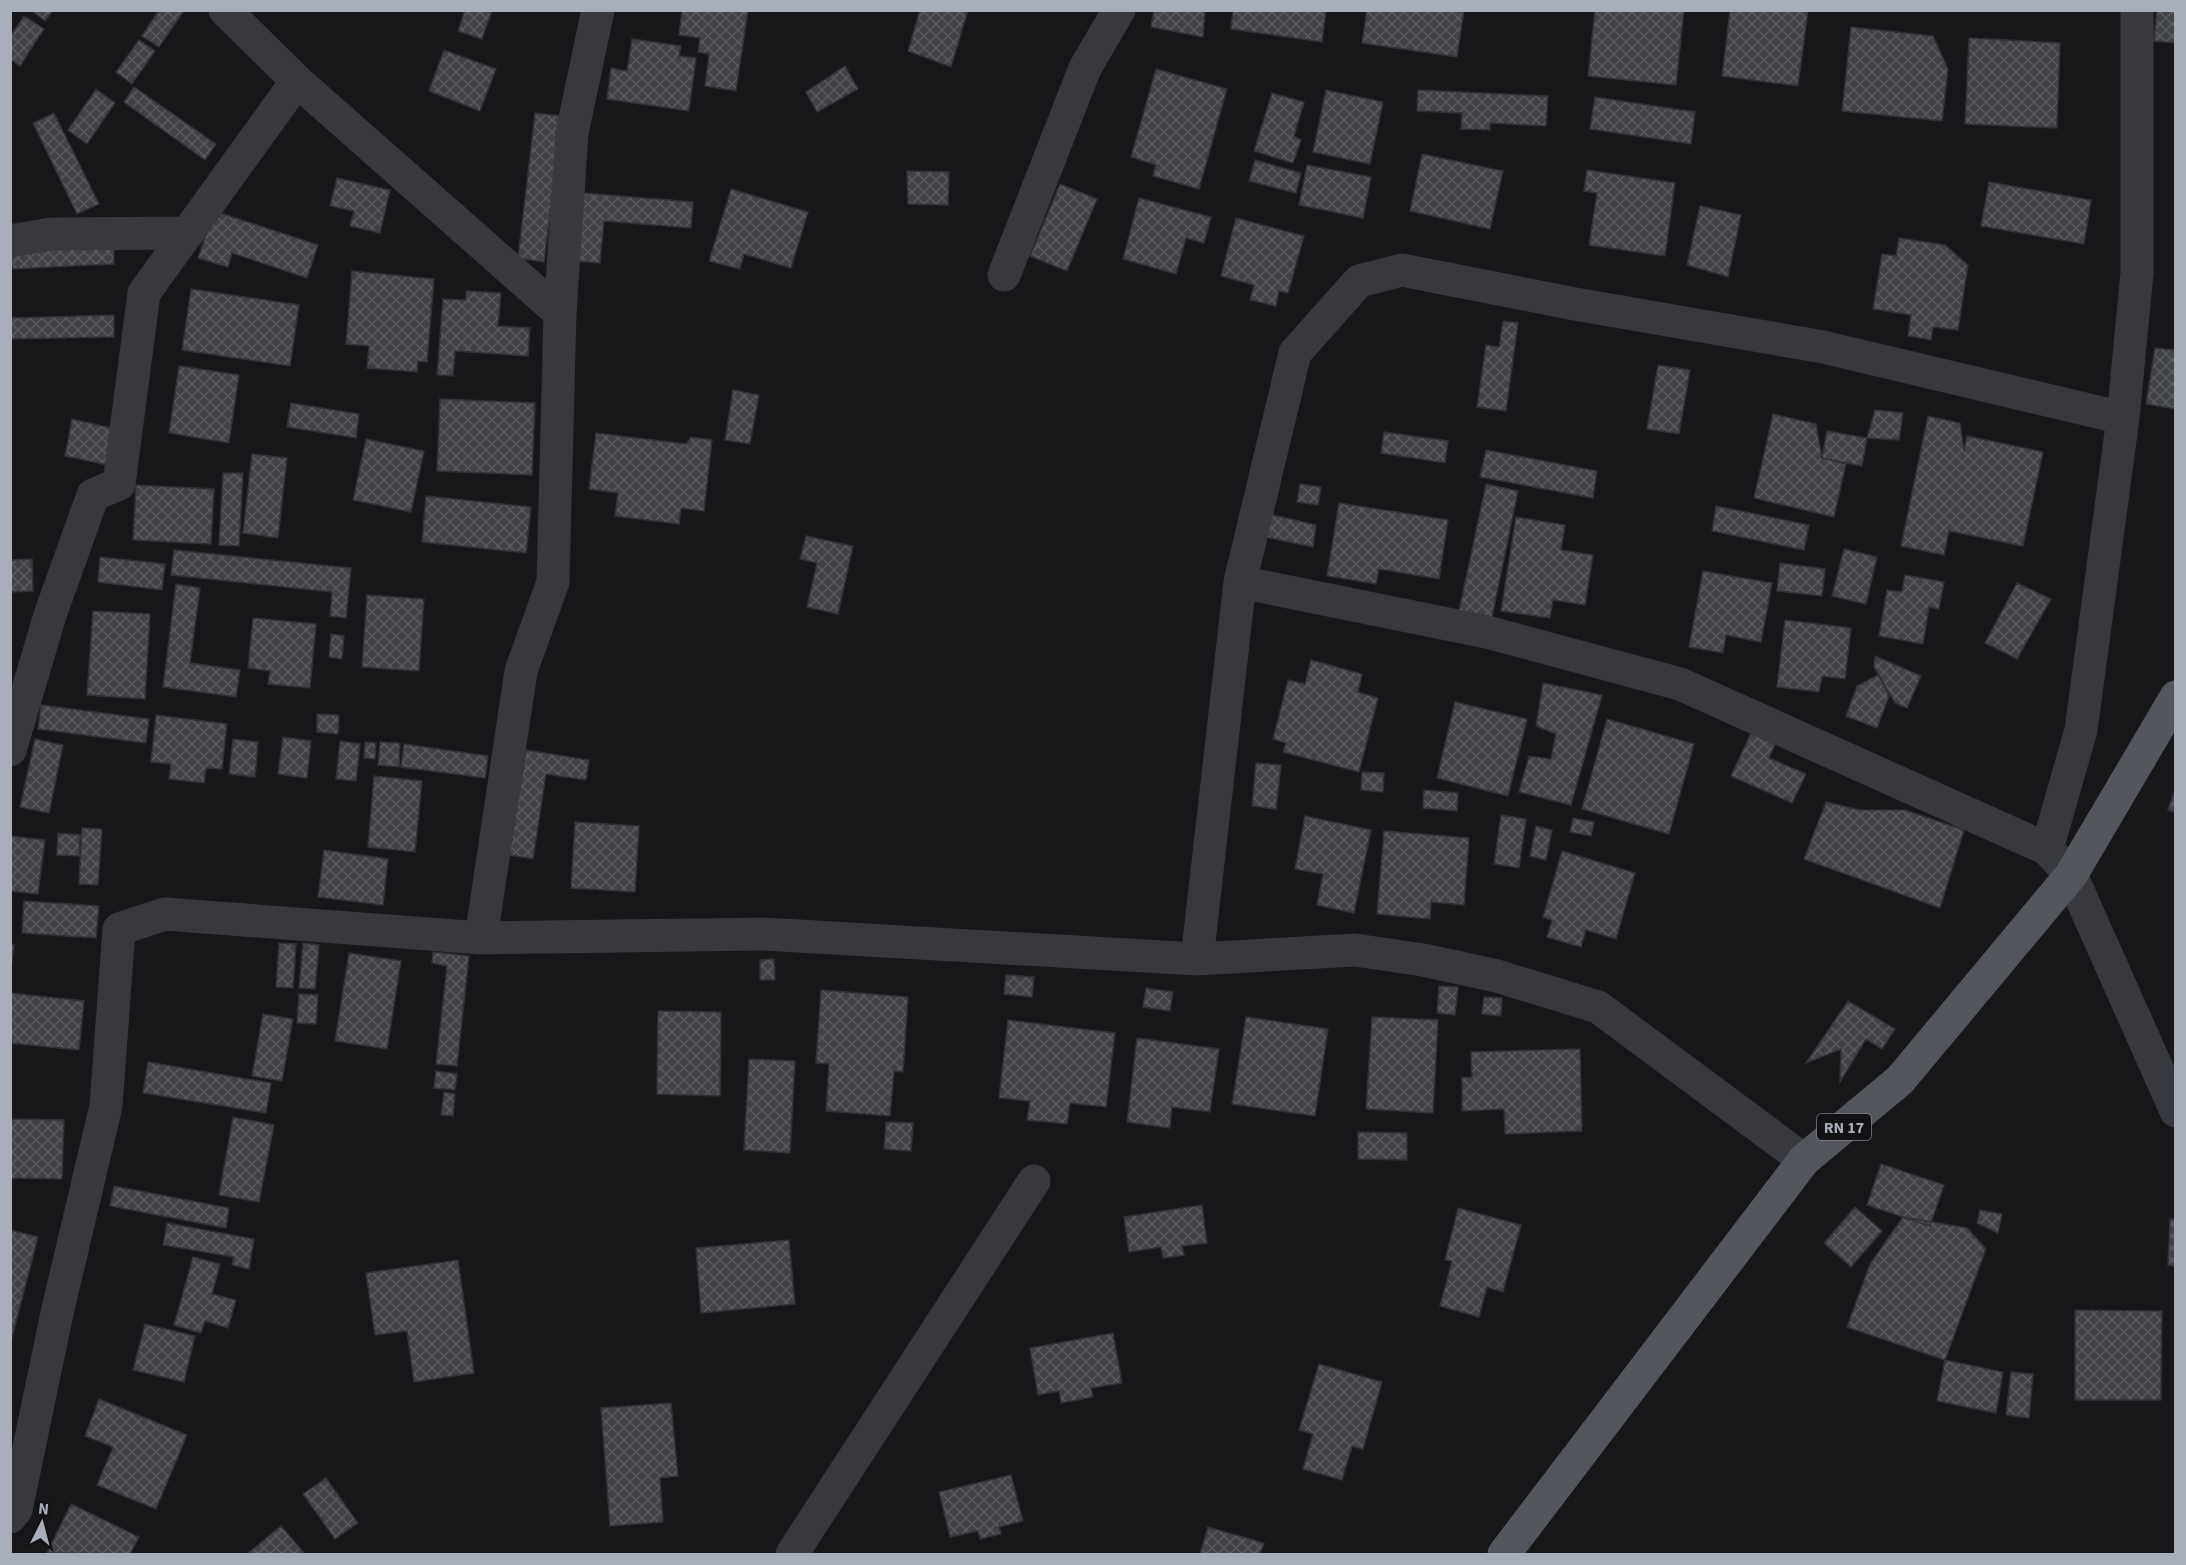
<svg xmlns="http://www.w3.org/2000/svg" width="2186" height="1565" font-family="'Source Sans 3',sans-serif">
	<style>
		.building { fill: url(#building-cross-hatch); stroke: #313136; stroke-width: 1.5 }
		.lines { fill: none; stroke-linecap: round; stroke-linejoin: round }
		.street { stroke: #38393f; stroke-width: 33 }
		.primary { stroke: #54565e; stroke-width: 33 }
		.labels { text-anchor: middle; stroke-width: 6; stroke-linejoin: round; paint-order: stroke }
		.shield { fill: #121215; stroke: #7b7f88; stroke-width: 1.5 }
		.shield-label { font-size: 16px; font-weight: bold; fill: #a8aeba }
	</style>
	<defs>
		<pattern id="building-cross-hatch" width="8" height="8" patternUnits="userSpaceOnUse" patternTransform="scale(1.5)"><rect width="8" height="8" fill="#414247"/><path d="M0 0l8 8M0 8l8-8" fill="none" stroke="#5a5b5f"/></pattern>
	</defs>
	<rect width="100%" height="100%" fill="#17171a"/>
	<path class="building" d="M31 10H53L45 21Z
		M159 10H181L183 12 159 47 142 36Z
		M465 10H492L482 39 458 31Z
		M682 10H748L736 91 705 86 709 54 698 52 700 38 679 35Z
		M920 10H968L951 67 908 51Z
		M1154 10H1205L1203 37 1151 27Z
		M1233 10H1326L1322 42 1231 29Z
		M1367 10H1464L1457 57 1362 43Z
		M1595 10H1684L1676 85 1588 76Z
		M1730 10H1808L1798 86 1722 76Z
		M2157 10H2176V43L2154 41Z
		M24 16 44 29 20 66 10 59V37Z
		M1851 27 1933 36 1948 69 1942 121 1842 111Z
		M1969 38 2060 43 2057 128 1965 124Z
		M632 39 681 46 679 56 696 58 689 111 607 99 611 68 627 71Z
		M139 40 155 51 132 84 116 72Z
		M444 50 496 69 480 111 429 91Z
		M845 66 858 89 817 112 806 92Z
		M1156 69 1227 89 1199 189 1153 176 1156 165 1131 157Z
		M134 87 216 144 205 160 124 102Z
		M96 89 115 103 87 144 68 130Z
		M1326 90 1383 102 1370 164 1313 152Z
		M1418 90 1548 96 1546 126 1490 123V130L1461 129 1462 113 1417 111Z
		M1272 93 1304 102 1294 136 1301 140 1293 163 1254 151Z
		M1595 97 1695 112 1691 144 1590 129Z
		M54 113 99 204 77 214 33 123Z
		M535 113 562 116 544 262 518 258Z
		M1422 154 1503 171 1490 229 1410 211Z
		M1255 160 1301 173 1296 193 1249 181Z
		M1307 165 1371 177 1363 218 1299 205Z
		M1587 170 1675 183 1665 256 1589 245 1597 193 1584 191Z
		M907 171 949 172 948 205 908 204Z
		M337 178 390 190 380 233 350 226 354 211 330 206Z
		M1989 182 2091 200 2084 244 1981 226Z
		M1060 184 1097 199 1067 271 1030 256Z
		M731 189 808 212 791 268 744 254 740 269 709 261Z
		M584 193 693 202 691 228 604 221 600 263 578 261Z
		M1139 198 1211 217 1204 243 1186 238 1176 274 1123 259Z
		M1700 206 1741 215 1728 277 1687 265Z
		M214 211 318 245 307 278 232 253 228 267 198 258Z
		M1236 218 1304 236 1288 293 1279 291 1276 306 1250 300 1254 285 1221 276Z
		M1899 238 1945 245 1968 265 1958 330 1933 327 1931 340 1908 336 1911 315 1873 309 1882 254 1896 256Z
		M114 243V264L12 269 11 248Z
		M352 271 434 279 427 362 418 361 417 372 367 368 369 346 346 344Z
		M191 289 299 305 290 366 182 350Z
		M466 291 501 293 498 326 530 328 528 356 455 351 453 376 437 375 443 299 466 300Z
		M114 315V337L10 339V318Z
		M1503 321 1518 323 1506 411 1477 407 1486 345 1499 347Z
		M2155 348 2176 350V409L2146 404Z
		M1658 365 1690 370 1679 434 1647 429Z
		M179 366 239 375 229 443 169 433Z
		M733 390 759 395 750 444 725 440Z
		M440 399 535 403 532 475 437 471Z
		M291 403 359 414 356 438 287 427Z
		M1875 410 1903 413 1899 440 1867 438Z
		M1773 414 1816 424 1822 458 1846 464 1834 517 1754 498Z
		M1928 416 1960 423 1964 451 1967 436 2043 452 2023 546 1949 531 1944 555 1901 546Z
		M72 419 116 429 108 465 65 456Z
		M1827 431 1867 438 1862 466 1822 458Z
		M1384 432 1448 441 1445 463 1381 453Z
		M596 433 686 444 691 437 712 440 704 511 681 508 679 524 615 516 618 493 589 489Z
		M366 439 424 451 411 512 353 500Z
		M1486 450 1597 471 1593 498 1480 477Z
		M252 454 287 458 278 538 243 533Z
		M223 473H243L239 546 219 545Z
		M1300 484 1321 487 1318 505 1297 502Z
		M1486 484 1518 491 1491 622 1458 616Z
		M136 485 214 489 211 544 133 540Z
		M426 496 531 507 526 553 422 542Z
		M1339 503 1448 520 1439 579 1379 569 1376 584 1327 576Z
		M1716 506 1809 525 1804 550 1712 531Z
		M1269 514 1316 525 1313 547 1265 537Z
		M1516 517 1565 525 1561 550 1593 555 1585 605 1553 600 1550 618 1501 611Z
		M806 536 853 546 838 614 807 607 817 563 800 559Z
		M1844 549 1877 557 1866 604 1832 596Z
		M174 550 351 568 346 618 330 616 332 592 171 575Z
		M100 557 165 564 162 590 98 582Z
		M32 559 33 591 10 592V560Z
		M1780 563 1825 569 1822 596 1777 591Z
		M1703 571 1772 583 1761 642 1726 635 1723 653 1689 647Z
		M1905 575 1944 582 1939 609 1929 607 1923 644 1879 636 1887 590 1902 592Z
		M2017 583 2051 599 2017 659 1985 643Z
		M176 584 200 588 190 663 240 670 236 697 163 687Z
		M367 595 424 599 419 671 362 667Z
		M93 611 150 614 145 699 87 695Z
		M253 618 316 624 310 688 268 684 270 671 248 668Z
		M1785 620 1851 628 1845 679 1822 676 1819 692 1777 687Z
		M331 634 344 636 342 659 329 657Z
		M1875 656 1921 676 1907 708 1895 703 1874 667Z
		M1311 660 1362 674 1358 692 1378 698 1359 772 1283 752 1286 743 1273 739 1288 680 1305 684Z
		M1878 675 1889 696 1877 728 1846 716 1857 686Z
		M1543 683 1602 695 1571 805 1519 792 1529 756 1551 759 1556 734 1536 726Z
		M1455 702 1527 719 1508 796 1437 778Z
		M41 705 149 719 146 743 38 729Z
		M317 714 339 715 338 734 317 732Z
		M156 715 227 724 222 769 206 768 204 783 169 779 171 764 151 762Z
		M1607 719 1694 744 1669 834 1582 809Z
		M1751 733 1775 744 1769 758 1806 774 1792 803 1731 776Z
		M283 737 311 741 307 778 278 774Z
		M35 739 63 745 49 813 20 807Z
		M233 739 258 742 255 777 229 774Z
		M340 741 360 744 356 781 336 779Z
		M365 742 376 743 375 759 364 758Z
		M380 742 400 743 399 767 378 765Z
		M404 744 488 756 485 778 401 767Z
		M526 750 589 760 586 780 546 774 533 859 509 855Z
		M1256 763 1281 765 1276 809 1252 806Z
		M1362 772 1384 773 1383 792 1361 790Z
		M374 776 422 781 415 852 368 847Z
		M2176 787V813L2168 810Z
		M1424 790 1458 793 1457 811 1423 808Z
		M1826 802 1860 810H1905L1964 830 1940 908 1804 859Z
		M1501 815 1526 819 1519 868 1494 864Z
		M1305 816 1371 830 1354 913 1317 905 1323 874 1295 869Z
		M1573 818 1594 822 1591 836 1570 832Z
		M575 822 639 826 635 892 571 888Z
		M1536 826 1552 830 1546 860 1530 856Z
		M82 828 102 829 98 885 79 884Z
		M1384 831 1469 838 1464 905 1431 902 1430 919 1377 914Z
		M58 833 80 835 79 856 57 855Z
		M10 836 45 840 38 894 10 891Z
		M324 850 388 859 383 905 318 897Z
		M1562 851 1635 873 1616 939 1586 930 1581 947 1547 937 1552 920 1543 917Z
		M24 901 99 906 96 938 22 933Z
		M279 943 296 944 293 988 276 987Z
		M303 943 319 945 315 989 299 988Z
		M10 945H14L10 976Z
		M433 952 469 956 457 1066 436 1064 447 966 432 963Z
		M349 953 401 961 387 1049 335 1041Z
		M774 959 775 980H760V960Z
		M1006 975 1034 977 1032 997 1004 994Z
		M1439 986 1458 987 1455 1015 1437 1013Z
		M1146 988 1173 992 1170 1011 1143 1007Z
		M821 990 908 997 903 1072 894 1071 890 1116 826 1111 829 1064 816 1063Z
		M10 993 84 1001 79 1050 10 1043Z
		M299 994 318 995 316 1024 297 1023Z
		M1484 997 1502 998 1501 1016 1482 1014Z
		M1848 1001 1895 1029 1882 1049 1866 1039 1840 1082 1841 1049 1806 1063Z
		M658 1011 721 1012 720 1096 657 1094Z
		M263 1014 293 1019 282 1081 252 1076Z
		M1246 1017 1328 1029 1315 1116 1232 1104Z
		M1372 1017 1438 1020 1433 1113 1366 1109Z
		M1008 1020 1115 1033 1106 1107 1070 1103 1067 1124 1027 1120 1030 1101 999 1098Z
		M1137 1038 1219 1049 1210 1112 1172 1107 1170 1128 1127 1122Z
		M1580 1049 1582 1131 1505 1134 1504 1109 1462 1111V1078L1472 1077 1471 1052Z
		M749 1059 795 1061 790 1153 744 1150Z
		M148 1062 271 1083 266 1113 143 1093Z
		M436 1071 457 1074 455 1090 434 1088Z
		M444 1092 455 1094 453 1116 441 1115Z
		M233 1117 274 1125 259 1202 219 1195Z
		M10 1119 64 1120 62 1179 10 1178Z
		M886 1122 913 1123 911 1151 884 1149Z
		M1358 1132 1407 1133V1160L1358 1159Z
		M1881 1164 1944 1185 1930 1226 1867 1205Z
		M114 1186 229 1208 226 1228 110 1206Z
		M1202 1205 1207 1243 1182 1246 1184 1255 1163 1258 1161 1247 1129 1252 1124 1217Z
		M1855 1207 1882 1231 1851 1267 1824 1243Z
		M1458 1208 1521 1225 1503 1292 1487 1287 1479 1317 1440 1306 1452 1261 1445 1260Z
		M1980 1210 2002 1214 1998 1233 1977 1223Z
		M1903 1217 1967 1228 1986 1249 1945 1360 1847 1327 1870 1264Z
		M2170 1219H2176V1266L2168 1265Z
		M167 1223 254 1239 249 1269 232 1265 234 1257 163 1245Z
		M10 1230 38 1237 10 1345Z
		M789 1240 795 1304 701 1313 696 1248Z
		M193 1257 220 1264 212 1294 236 1300 228 1328 205 1321 201 1333 174 1325Z
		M458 1260 474 1373 414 1382 407 1331 375 1335 366 1273Z
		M2075 1310 2162 1311 2161 1400H2075Z
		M145 1324 195 1336 184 1382 133 1370Z
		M1113 1333 1122 1383 1091 1388 1093 1397 1061 1403 1059 1391 1038 1395 1030 1348Z
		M1945 1360 2003 1372 1996 1413 1937 1401Z
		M1319 1364 1382 1382 1363 1449 1352 1446 1342 1480 1303 1469 1313 1434 1299 1430Z
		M2011 1372 2033 1374 2029 1418 2006 1415Z
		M99 1399 187 1435 156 1509 97 1485 113 1447 85 1436Z
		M671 1403 678 1476 660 1478 663 1522 610 1526 601 1408Z
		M1011 1475 1023 1521 999 1527 1001 1534 980 1539 978 1531 950 1537 939 1492Z
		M326 1478 358 1523 335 1539 303 1494Z
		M71 1504 139 1537 130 1554 47 1553Z
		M281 1526 305 1554H247Z
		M1208 1527 1264 1543 1260 1554H1200Z"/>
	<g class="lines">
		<path class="street" d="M225 10 297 81 560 313
			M2137 10V273L2123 418 2081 730 2047 849 2071 875 2176 1111
			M10 241 51 234 188 233
			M1004 275 1085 68 1119 10
			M1240 582 1487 632 1680 684 2047 849
			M10 750 50 615 93 495 119 484 144 293 297 81
			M481 938 521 671 553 582 560 313 572 133 598 10
			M1197 959 1240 582 1295 353 1359 281 1402 270 1575 304 1823 347 2123 418
			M10 1517 16 1510 57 1313 106 1106 119 929 165 914 481 938 764 934 1197 959 1355 950 1423 960 1497 976 1598 1007 1804 1160
			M792 1554 1034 1181"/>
		<path class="primary" d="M1504 1554 1804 1160 1900 1080 2071 875 2176 697"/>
	</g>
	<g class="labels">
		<rect class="shield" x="1817" y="1114" width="54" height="26" rx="4.5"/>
		<g class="shield-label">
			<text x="1844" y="1133">RN 17</text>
		</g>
	</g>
	<rect width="2186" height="1565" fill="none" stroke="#a8aeba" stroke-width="24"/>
	<g transform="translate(42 1523) rotate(6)" stroke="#121215" stroke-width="4.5" paint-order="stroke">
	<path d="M0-4.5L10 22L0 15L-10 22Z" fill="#a8aeba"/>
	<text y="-9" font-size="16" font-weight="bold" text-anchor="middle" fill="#a8aeba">N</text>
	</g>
</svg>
